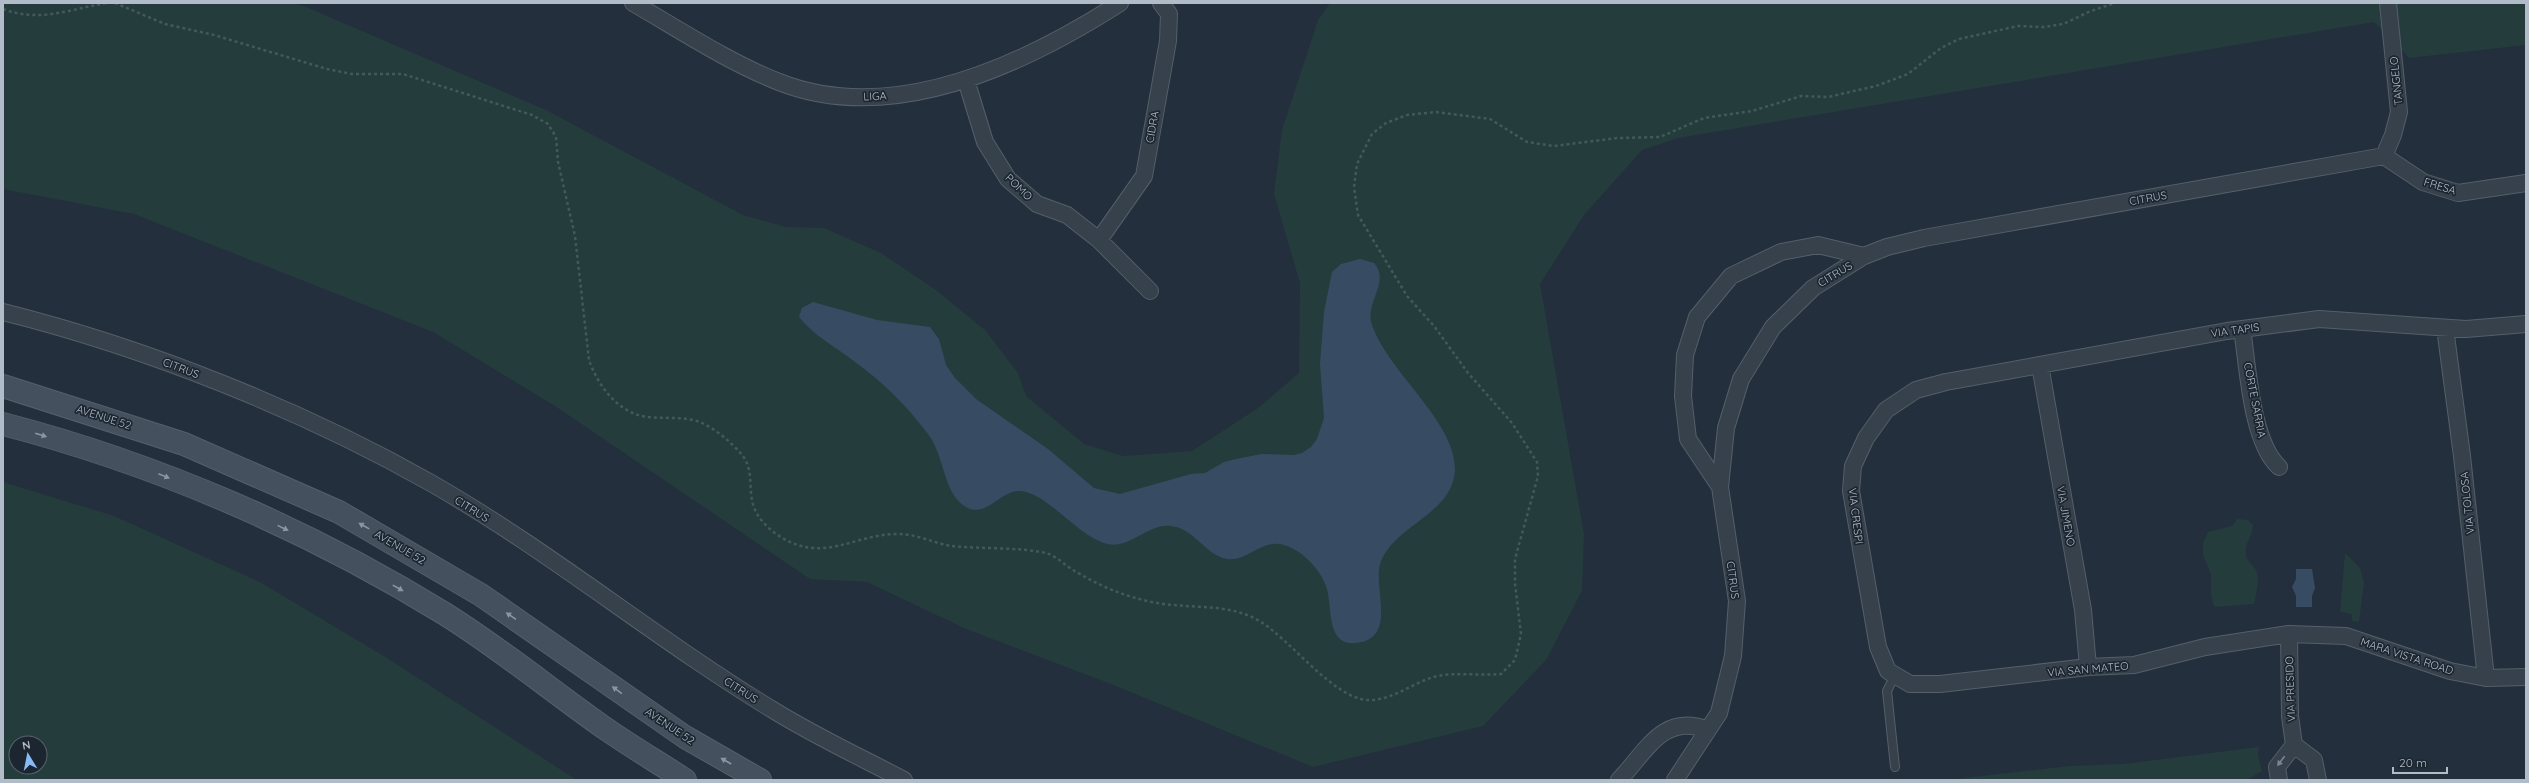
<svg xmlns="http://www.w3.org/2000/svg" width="2529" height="783" font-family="Quicksand,sans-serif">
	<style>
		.green { fill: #253c3d; fill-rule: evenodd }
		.water { fill: #374c63 }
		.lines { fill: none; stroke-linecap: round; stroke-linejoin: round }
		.service-casing { stroke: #555f6a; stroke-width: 10 }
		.minor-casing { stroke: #555f6a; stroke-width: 18 }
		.secondary-casing { stroke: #555f6a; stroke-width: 24 }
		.path { stroke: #43595a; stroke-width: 2.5; stroke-dasharray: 3 3; stroke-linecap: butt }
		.service { stroke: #37414c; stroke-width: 8 }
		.minor { stroke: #37414c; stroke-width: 16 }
		.secondary { stroke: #45505f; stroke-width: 22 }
		.oneway { fill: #8c96a3 }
		.oneway2 { fill: #7b8590 }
		.labels { text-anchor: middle; stroke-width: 3.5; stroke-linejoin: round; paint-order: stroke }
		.street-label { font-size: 11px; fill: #b2bcc8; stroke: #1c2631 }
	</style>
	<rect width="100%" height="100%" fill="#232f3c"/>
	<path class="green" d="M3 3H292L306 7 546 110 743 215 786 227 824 228 881 253 936 290 985 330 1018 373 1026 396 1084 444 1123 456 1192 451 1258 408 1299 373 1300 283 1274 194 1282 130 1318 20 1330 3H2526V45L2409 58 2374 22 1678 138 1642 150 1584 215 1540 284 1584 534 1582 591 1546 660 1483 726 1313 767 1111 684 966 629 867 582 810 579 555 406 433 332 134 214 3 189Z
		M3 482 114 516 260 582 387 658 577 780H3ZM16 743H40V767H16Z
		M2237 519 2248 520 2253 525C2253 536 2244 543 2246 554 2246 561 2253 564 2256 570 2260 579 2256 594 2254 604L2214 607 2211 594V575L2203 555V543L2208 532 2232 526Z
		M2345 553 2360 568 2364 583 2359 622 2352 621V614L2340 612Z
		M2259 747 2258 755 2262 771 2247 780H1946L2070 766 2123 764Z"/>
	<path class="water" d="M1360 259 1374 263C1391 282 1364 303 1372 325 1389 373 1456 422 1455 470 1453 513 1397 524 1381 561 1371 586 1400 639 1355 643 1325 646 1333 604 1326 586 1320 569 1302 550 1284 545 1263 538 1247 562 1227 559 1205 555 1194 528 1171 526 1148 523 1130 549 1108 544 1079 538 1049 494 1021 491 1001 489 986 519 966 507 943 494 945 456 928 434 907 406 883 382 855 362 836 347 814 336 799 317L802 308 813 302 877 320 930 327 939 339 946 365 955 378 976 399 1048 449 1094 488 1120 494 1191 474 1205 473 1224 462 1236 459 1261 454 1294 455 1302 453 1311 447 1317 439 1324 418 1320 364 1324 312 1332 272 1341 264Z
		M2296 569H2312L2315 588 2312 596V607H2296V596L2292 587 2296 579Z"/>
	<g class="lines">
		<g class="service-casing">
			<path id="service" d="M1895 767 1887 691 1895 675"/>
		</g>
		<g class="minor-casing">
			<path id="minor" d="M633 3C680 30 728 62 779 82 893 127 1025 64 1120 3
				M966 80 985 142 1008 179 1037 204 1067 215 1099 240 1150 291
				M2384 156 2393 135 2399 112 2388 3
				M2384 156 2423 182 2458 193 2526 183
				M1099 240 1144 176 1168 41 1169 14 1161 3
				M3 312C147 348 302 410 431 483 550 551 656 639 773 710 815 736 860 757 904 780
				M2526 324 2466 329 2319 319 2227 331 1946 382 1916 390 1886 410 1866 438 1853 466 1851 491 1878 647 1888 671 1910 684H1940L2088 667 2134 665 2205 647 2289 634 2346 636 2450 671 2486 678 2526 677
				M2445 328 2462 456 2486 678
				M2242 329C2248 367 2251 441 2279 467
				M2040 365 2083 610 2088 667
				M1720 487 1688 439 1683 396 1685 355 1697 317 1731 276 1781 252 1818 245 1864 256
				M2294 745 2314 760 2318 780
				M1619 780C1646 752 1663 712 1708 730
				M1675 780 1719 713 1733 656 1737 601 1720 487 1726 428 1741 379 1773 327 1813 288 1864 256 1887 247 1924 238 2384 156
				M2279 780 2277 767 2294 745 2290 716 2289 634"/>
		</g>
		<g class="secondary-casing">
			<path id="secondary" d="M3 386 184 444 339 512 481 595 685 737 760 780
				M3 424C157 464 309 530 445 614 501 649 552 691 606 729 632 747 659 763 685 780"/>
		</g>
		<path class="path" d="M115 3 165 24 214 35 327 69 352 74H403L532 115 548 124 556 137 558 162 575 236 589 360C598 386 618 413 647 417 664 419 683 416 700 422 716 429 731 442 742 455 753 468 749 485 752 500 755 519 773 534 790 542 829 560 859 533 899 534 916 534 934 543 951 546 980 549 1020 547 1046 553 1056 556 1065 565 1073 570 1090 580 1107 589 1126 595 1141 600 1158 604 1173 605 1203 608 1234 605 1261 622 1290 640 1334 698 1367 700 1393 701 1413 682 1437 676 1458 672 1480 676 1501 674L1515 660 1521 634 1515 584V559L1538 476 1537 462 1512 423 1468 373 1434 326 1407 296 1358 215 1354 187 1357 164 1372 134 1386 123 1407 115 1436 112 1490 119 1527 142 1554 146 1618 138 1660 137 1704 118 1752 111 1801 96 1828 97 1876 86 1908 74 1941 48 1959 39 2018 26 2044 27 2063 24 2091 11 2115 3
			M3 9C40 23 70 9 107 3"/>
		<use href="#service" class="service"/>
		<use href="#minor" class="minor"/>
		<use href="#secondary" class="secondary"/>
	</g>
	<defs><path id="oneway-solid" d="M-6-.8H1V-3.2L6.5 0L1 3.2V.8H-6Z"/></defs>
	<g class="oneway">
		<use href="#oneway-solid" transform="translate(41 435) rotate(17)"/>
		<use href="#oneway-solid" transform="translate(164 476) rotate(22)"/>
		<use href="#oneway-solid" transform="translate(364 526) rotate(-151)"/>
		<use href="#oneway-solid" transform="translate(283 528) rotate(26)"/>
		<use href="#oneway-solid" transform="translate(398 588) rotate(29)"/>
		<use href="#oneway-solid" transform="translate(511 616) rotate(-146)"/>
		<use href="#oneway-solid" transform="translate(617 690) rotate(-144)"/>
		<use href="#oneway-solid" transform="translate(726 761) rotate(-150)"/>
	</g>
	<use class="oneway2" href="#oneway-solid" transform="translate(2281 761) rotate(127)"/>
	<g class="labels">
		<g class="street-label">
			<text transform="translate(2396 81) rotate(-96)" y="4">TANGELO</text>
			<text transform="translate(875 96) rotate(-3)" y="4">LIGA</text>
			<text transform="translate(1152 127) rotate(-80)" y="4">CIDRA</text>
			<text transform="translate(2440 186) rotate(17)" y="4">FRESA</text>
			<text transform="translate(1019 187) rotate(44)" y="4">POMO</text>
			<text transform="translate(2148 198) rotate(-10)" y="4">CITRUS</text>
			<text transform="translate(1835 274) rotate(-31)" y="4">CITRUS</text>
			<text transform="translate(2235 330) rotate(-8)" y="4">VIA TAPIS</text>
			<text transform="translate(181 368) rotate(21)" y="4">CITRUS</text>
			<text transform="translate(2255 400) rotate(79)" y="4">CORTE SARRIA</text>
			<text transform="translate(104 417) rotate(18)" y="4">AVENUE 52</text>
			<text transform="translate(2467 503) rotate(-96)" y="4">VIA TOLOSA</text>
			<text transform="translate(472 509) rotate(32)" y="4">CITRUS</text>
			<text transform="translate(1856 516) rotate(83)" y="4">VIA CRESPI</text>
			<text transform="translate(2066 516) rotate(80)" y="4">VIA JIMENO</text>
			<text transform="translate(400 547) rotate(30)" y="4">AVENUE 52</text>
			<text transform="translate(1733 580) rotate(82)" y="4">CITRUS</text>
			<text transform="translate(2407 656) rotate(18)" y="4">MARA VISTA ROAD</text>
			<text transform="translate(2088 669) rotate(-5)" y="4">VIA SAN MATEO</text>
			<text transform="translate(2290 689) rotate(-92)" y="4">VIA PRESIDO</text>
			<text transform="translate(741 690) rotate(33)" y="4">CITRUS</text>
			<text transform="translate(670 726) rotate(34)" y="4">AVENUE 52</text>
		</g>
	</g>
	<rect width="2529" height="783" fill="none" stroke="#b2bcc8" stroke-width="8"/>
	<g transform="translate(28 755) rotate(350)"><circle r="19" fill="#1c2631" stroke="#58626d"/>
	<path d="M0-3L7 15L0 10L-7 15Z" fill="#88baf7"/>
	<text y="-6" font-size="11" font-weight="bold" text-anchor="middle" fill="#b2bcc8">N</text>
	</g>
	<path d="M2393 767v6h54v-6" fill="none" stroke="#b2bcc8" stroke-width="2"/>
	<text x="2399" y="767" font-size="12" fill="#b2bcc8" stroke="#1c2631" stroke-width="3" paint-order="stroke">20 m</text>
</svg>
